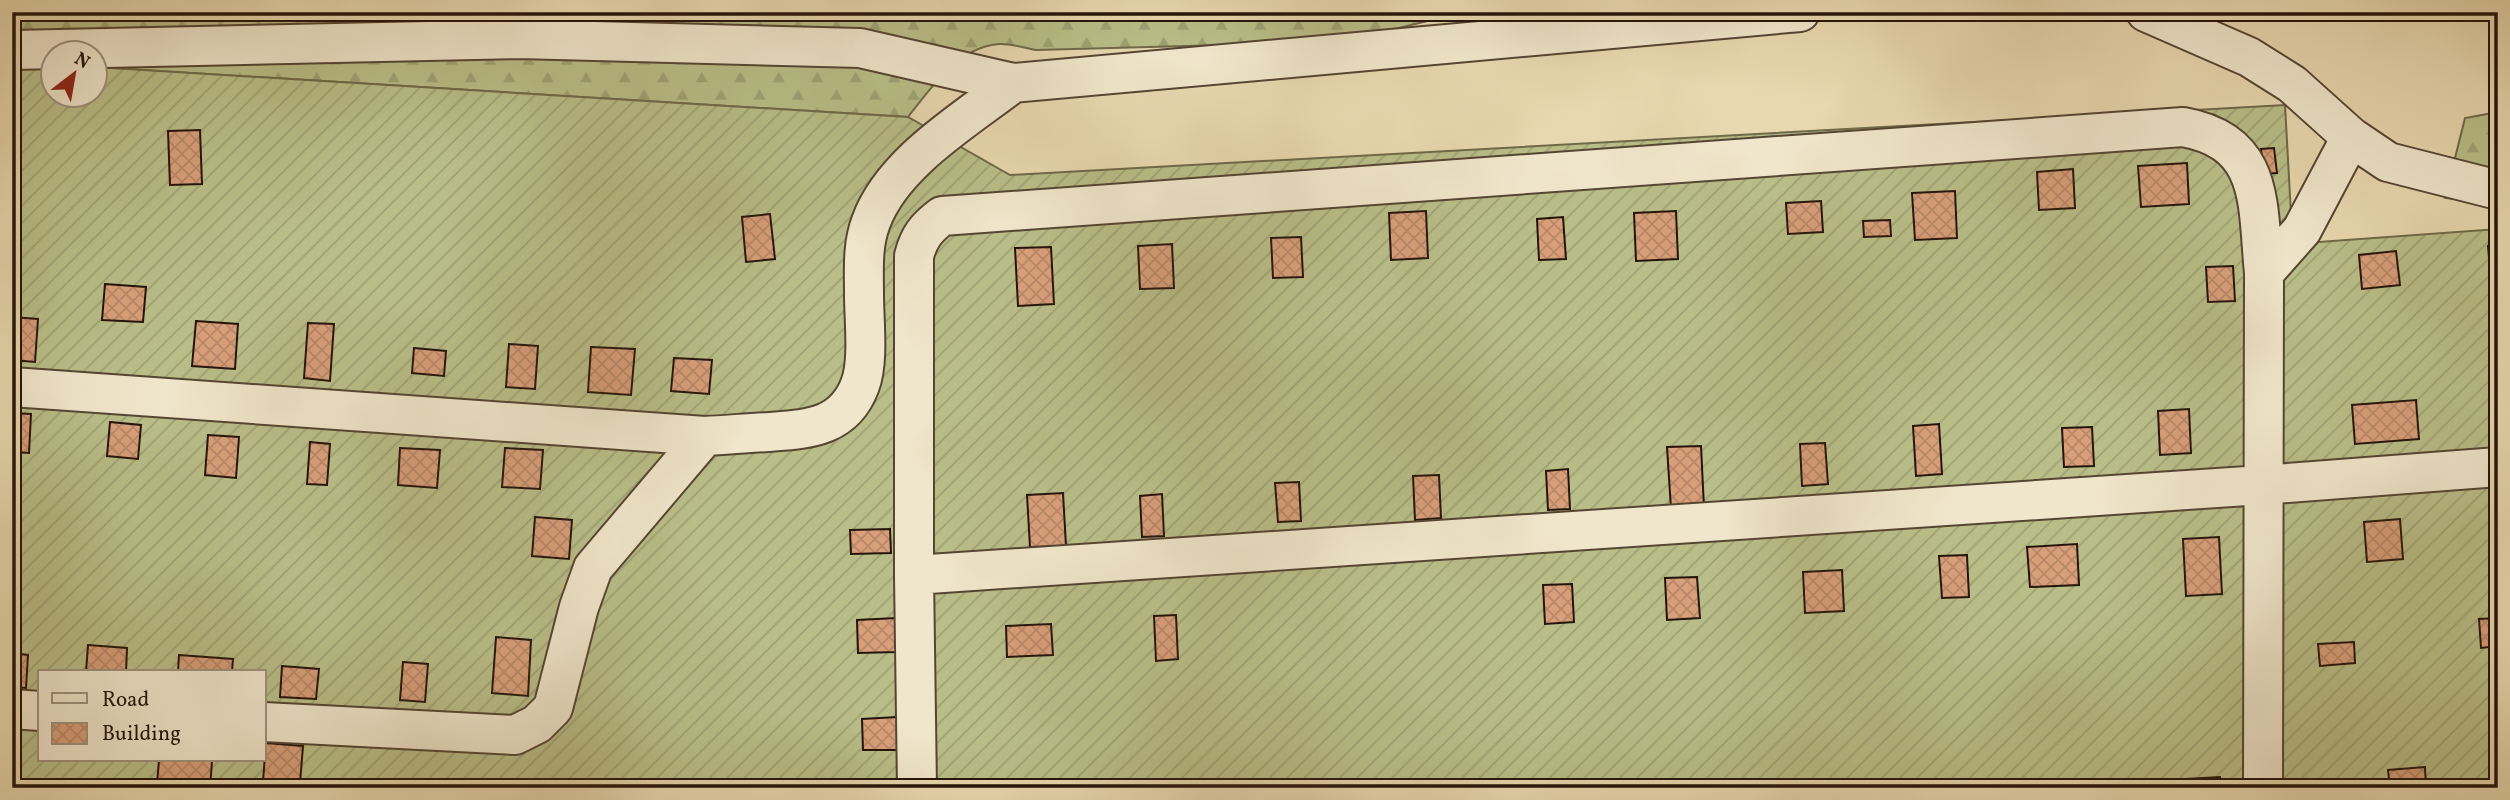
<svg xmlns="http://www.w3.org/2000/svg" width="2510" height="800" font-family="Vollkorn,serif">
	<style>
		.forest { fill: url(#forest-firs); stroke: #6f6949; stroke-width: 2 }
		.garden { fill: url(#garden-furrows); stroke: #6f6949; stroke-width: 2; fill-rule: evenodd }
		.building { fill: url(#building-cross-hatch); stroke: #25140a; stroke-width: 2 }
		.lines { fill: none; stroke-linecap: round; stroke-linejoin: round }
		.minor-casing { stroke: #564533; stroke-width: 42 }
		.minor { stroke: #f0e6cb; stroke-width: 38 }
	</style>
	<defs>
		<pattern id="forest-firs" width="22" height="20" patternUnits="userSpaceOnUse" patternTransform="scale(1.75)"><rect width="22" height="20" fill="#b9be88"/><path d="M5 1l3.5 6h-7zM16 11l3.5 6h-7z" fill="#9fa274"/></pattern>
		<pattern id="garden-furrows" width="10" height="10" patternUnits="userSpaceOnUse" patternTransform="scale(1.75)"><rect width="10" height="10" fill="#b9be88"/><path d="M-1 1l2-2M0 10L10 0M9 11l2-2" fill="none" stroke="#9fa274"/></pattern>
		<pattern id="building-cross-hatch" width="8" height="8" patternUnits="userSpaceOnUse" patternTransform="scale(1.75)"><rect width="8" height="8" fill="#d89f7a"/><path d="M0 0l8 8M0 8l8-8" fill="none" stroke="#b98868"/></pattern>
	</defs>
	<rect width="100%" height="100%" fill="#e8d8af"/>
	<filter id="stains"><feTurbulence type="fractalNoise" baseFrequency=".00286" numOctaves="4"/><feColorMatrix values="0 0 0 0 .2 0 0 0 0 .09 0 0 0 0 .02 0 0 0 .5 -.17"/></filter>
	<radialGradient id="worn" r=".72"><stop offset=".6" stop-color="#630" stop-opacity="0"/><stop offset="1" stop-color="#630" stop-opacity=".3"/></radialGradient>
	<path class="forest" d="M12 12H1464L1342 42 1036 50C1025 48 1010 43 999 44 958 47 931 88 908 117L12 62Z
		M2498 112V204L2445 198 2465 118Z"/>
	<path class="garden" d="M12 62 52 65V94H94L95 67 908 117 1010 175 2285 105 2291 214 2319 242 2498 229V788H12ZM40 672H264V760H40Z"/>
	<path class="building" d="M200 130 202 184 170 185 168 131Z
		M2274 148 2277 173 2264 174 2261 149Z
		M2187 163 2189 204 2141 207 2138 166Z
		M2073 169 2075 208 2039 210 2037 172Z
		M1955 191 1957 238 1915 240 1912 193Z
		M1821 201 1823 232 1788 234 1786 203Z
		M1426 211 1428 258 1391 260 1389 213Z
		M1676 211 1678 259 1636 261 1634 213Z
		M770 214 775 259 746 262 742 217Z
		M1563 217 1566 259 1539 260 1537 219Z
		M1890 220 1891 236 1864 237 1863 221Z
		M1301 237 1303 277 1273 278 1271 238Z
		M1172 244 1174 288 1140 289 1138 246Z
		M2498 245V281H2491L2488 246Z
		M1051 247 1054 304 1018 306 1015 248Z
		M2396 251 2400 285 2362 289 2359 255Z
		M2233 266 2235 301 2208 302 2206 267Z
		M105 284 146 287 143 322 102 320Z
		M12 317 38 319 35 362 12 360Z
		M196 321 238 324 235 369 192 366Z
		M308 323 334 324 330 381 304 378Z
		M509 344 538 346 535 389 506 387Z
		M591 347 635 349 631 395 588 392Z
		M414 348 446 351 444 376 412 373Z
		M674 358 712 360 709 394 671 391Z
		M2491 398H2498V433H2494Z
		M2416 400 2419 439 2355 444 2352 405Z
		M2189 409 2191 453 2160 455 2158 411Z
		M12 413 31 414 29 453 12 452Z
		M110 422 141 425 138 459 107 456Z
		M1939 424 1942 474 1916 476 1913 426Z
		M2092 427 2094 466 2064 467 2062 428Z
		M208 435 239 437 236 478 205 475Z
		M310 442 330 444 327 485 307 484Z
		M1825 443 1828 484 1802 486 1800 444Z
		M1701 446 1704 508 1671 509 1667 447Z
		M400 448 440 450 437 488 398 485Z
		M505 448 543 450 540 489 502 487Z
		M1568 469 1570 509 1548 510 1546 471Z
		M1439 475 1441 518 1415 520 1413 476Z
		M1299 482 1301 521 1278 522 1275 483Z
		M1063 493 1066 546 1030 547 1027 495Z
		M1162 494 1164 536 1142 537 1140 496Z
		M2498 496V544H2496L2493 497Z
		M535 517 572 520 569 559 532 556Z
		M2400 519 2403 559 2367 562 2364 522Z
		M890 529 891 553 851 554 850 530Z
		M2219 537 2222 594 2186 596 2183 539Z
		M2077 544 2079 585 2030 587 2027 547Z
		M1967 555 1969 597 1942 598 1939 556Z
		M1842 570 1844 611 1805 613 1803 572Z
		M1697 577 1700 618 1667 620 1665 578Z
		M1572 584 1574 622 1545 624 1543 585Z
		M1176 615 1178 659 1156 661 1154 616Z
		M896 618 897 652 858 653 857 620Z
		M2498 618V646L2481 648 2479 619Z
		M1051 624 1053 655 1007 657 1006 626Z
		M496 637 531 640 528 696 492 693Z
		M2354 642 2355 663 2320 666 2318 644Z
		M88 645 127 648 126 672H86Z
		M12 653 28 655 26 688 12 687Z
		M179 655 233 659 232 672H178Z
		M403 662 428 664 425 702 400 700Z
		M282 666 319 669 316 699 280 697Z
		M897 717 898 750H863L862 719Z
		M266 743 303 746 300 783 263 781Z
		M159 760 212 761 210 788 157 784Z
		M2425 767 2426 788H2390L2388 770Z
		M2220 777 2221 788H2186V779Z"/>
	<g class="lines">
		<g class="minor-casing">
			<path id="minor" d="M2146 12 2249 57 2292 84 2351 137 2388 162 2498 190
				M12 50 519 39 860 48 1013 83 1800 12
				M12 387 705 436C726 435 747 433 769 432 808 429 844 428 860 385 869 362 864 320 864 295 864 270 862 245 871 222 892 163 965 120 1013 83
				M914 575V256C919 237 926 228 942 216L2183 127C2266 142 2257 205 2264 273
				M12 709 40 711
				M264 722 515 735 537 724 553 708 579 607 593 568 705 436
				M917 788 914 575 2262 485 2498 467
				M2263 788 2264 273 2302 230 2351 137"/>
		</g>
		<use href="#minor" class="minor"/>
	</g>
	<rect width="2510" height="800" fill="none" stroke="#e8d8af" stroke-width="42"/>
	<rect x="14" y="14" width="2482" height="772" fill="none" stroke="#25140a" stroke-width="3.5"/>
	<rect x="21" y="21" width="2468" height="758" fill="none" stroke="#25140a" stroke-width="2"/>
	<rect x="38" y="670" width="228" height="91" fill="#f0e6cb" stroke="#9f927e" stroke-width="2"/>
	<rect x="52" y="693" width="35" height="10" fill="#f0e6cb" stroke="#9f927e" stroke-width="2"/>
	<text x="102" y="706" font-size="21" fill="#25140a">Road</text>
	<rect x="52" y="723" width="35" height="21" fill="url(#building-cross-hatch)" stroke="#9f927e" stroke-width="2"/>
	<text x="102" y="740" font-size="21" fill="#25140a">Building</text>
	<g transform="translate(74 74) rotate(31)"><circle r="33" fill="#f0e6cb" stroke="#9f927e" stroke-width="2"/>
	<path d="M0-5L12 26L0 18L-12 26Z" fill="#8f2418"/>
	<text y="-10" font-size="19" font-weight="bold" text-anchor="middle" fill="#25140a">N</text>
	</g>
	<rect width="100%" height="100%" filter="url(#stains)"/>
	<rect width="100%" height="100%" fill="url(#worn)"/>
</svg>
